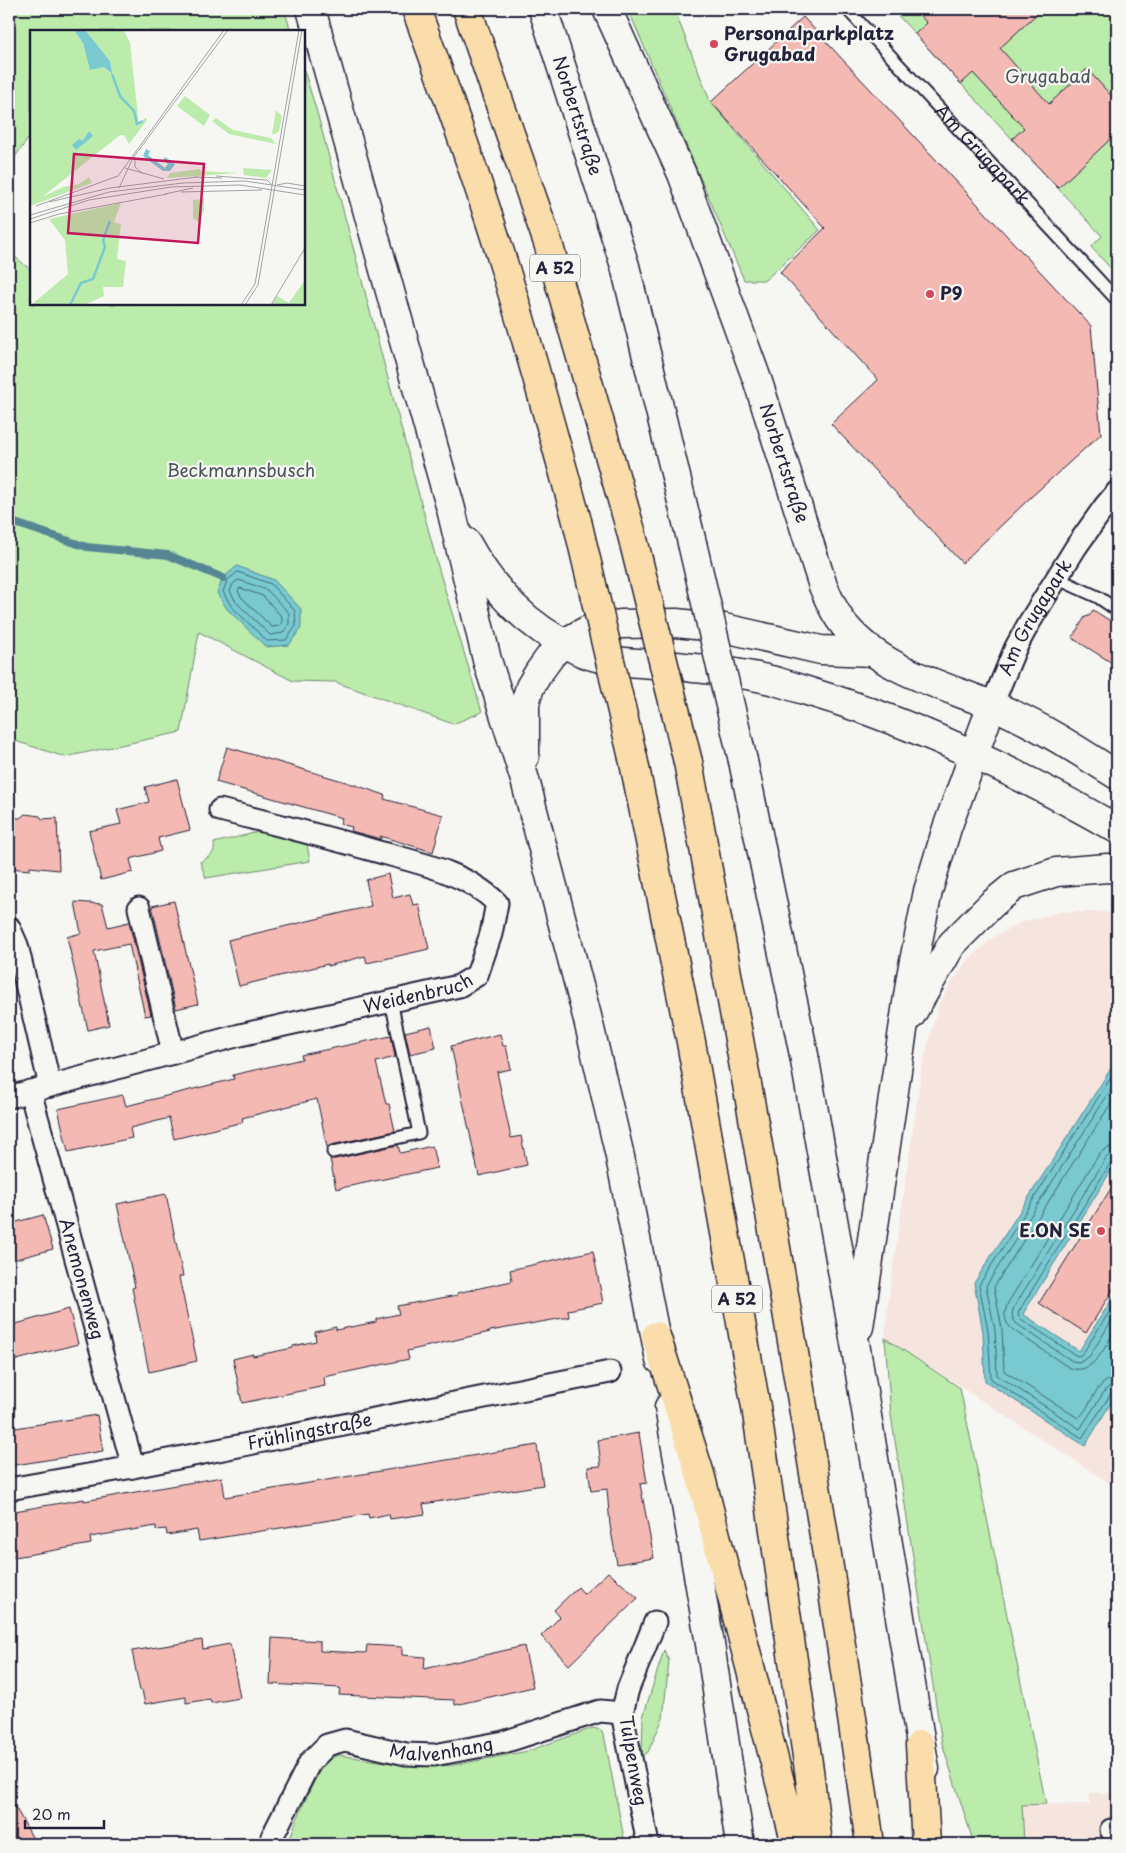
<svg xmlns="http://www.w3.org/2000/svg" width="1126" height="1853" font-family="'Playpen Sans',sans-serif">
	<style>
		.built { fill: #f6e4df }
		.green { fill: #bcecab; stroke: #6f8773 }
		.water { fill: #78c9d0; stroke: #568694 }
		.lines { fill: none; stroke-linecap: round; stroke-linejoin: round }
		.shore { stroke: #446577; stroke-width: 1 }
		.stream { stroke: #568694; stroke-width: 8 }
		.building { fill: #f5b9b4; stroke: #22223b }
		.service-casing { stroke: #22223b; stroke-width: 15 }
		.minor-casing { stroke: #22223b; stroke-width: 25 }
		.secondary-casing { stroke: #22223b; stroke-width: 31 }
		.motorway-casing { stroke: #22223b; stroke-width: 31 }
		.service { stroke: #f6f6f2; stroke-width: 11 }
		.minor { stroke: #f6f6f2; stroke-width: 21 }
		.secondary { stroke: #f6f6f2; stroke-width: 28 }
		.motorway { stroke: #fbddab; stroke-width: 28 }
		.secondary-bridge-casing { stroke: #22223b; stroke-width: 31; stroke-linecap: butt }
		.motorway-bridge-casing { stroke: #22223b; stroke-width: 31; stroke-linecap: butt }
		.secondary-bridge { stroke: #f6f6f2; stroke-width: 28 }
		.motorway-bridge { stroke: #fbddab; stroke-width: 28 }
		.poi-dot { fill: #d1495b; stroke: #f6f6f2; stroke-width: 2 }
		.labels { text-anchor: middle; stroke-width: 4.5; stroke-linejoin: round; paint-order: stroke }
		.shield { fill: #f6f6f2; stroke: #626272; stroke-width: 1 }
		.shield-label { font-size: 16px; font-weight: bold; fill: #22223b }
		.poi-label { font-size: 18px; font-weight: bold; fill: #22223b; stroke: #f6f6f2; text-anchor: start }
		.park-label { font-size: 18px; fill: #485457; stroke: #f6f6f2 }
		.street-label { font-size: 18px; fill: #22223b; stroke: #f6f6f2 }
		.inset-river { fill: none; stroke: #78c9d0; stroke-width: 2.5 }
		.inset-road { fill: none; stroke: #a1a1a9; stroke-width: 1 }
		.view { fill: #c2185b; fill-opacity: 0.15; stroke: #c2185b; stroke-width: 2.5 }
		.inset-edge { fill: none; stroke: #22223b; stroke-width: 2.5 }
	</style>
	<rect width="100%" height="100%" fill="#f6f6f2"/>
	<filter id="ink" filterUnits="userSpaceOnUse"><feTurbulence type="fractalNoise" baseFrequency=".02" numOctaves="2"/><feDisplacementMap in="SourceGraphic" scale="10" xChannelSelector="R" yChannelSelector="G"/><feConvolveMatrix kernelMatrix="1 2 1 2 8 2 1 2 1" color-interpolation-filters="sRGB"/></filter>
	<g filter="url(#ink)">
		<path class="built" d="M1060 912H1104L1117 915V1488L885 1338 888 1304 922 1067 939 1004 952 982 966 963 992 938 1022 922Z
			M1090 1793H1117V1844H1024L1022 1805 1090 1804Z"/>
		<path class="green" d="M9 9H284L291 31H31V135L9 165Z
			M628 9H674L710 101 820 230 765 280H744Z
			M892 9H1117V275L1091 247 1102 236Z
			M304 70 318 116 439 570 482 712 453 724 335 682 293 681 199 632 181 732 65 757 9 739V252L31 270V304H304Z
			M258 832 307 845 310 861 206 878 200 862C209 857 216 854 214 843Z
			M885 1338 960 1388 1046 1804 1022 1805 1024 1844H974L942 1743 891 1415Z
			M664 1650 669 1661 663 1718 648 1752 642 1756 643 1717Z
			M593 1728 601 1730 605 1740 625 1844H289C289 1834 316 1775 323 1766 328 1761 332 1757 338 1755L419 1767 454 1765 528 1751Z"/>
		<path class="water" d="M237 566 274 580 301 609V628L289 645 266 647 227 609 217 593 223 578Z
			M1117 1059V1161L1023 1314 1079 1351 1117 1291V1393L1085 1446 985 1381 983 1332 974 1283Z"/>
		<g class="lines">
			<path class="shore" d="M238 572 271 584 295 611 296 626 286 640 267 641 231 606 223 592 227 581Z
				M239 580 267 590 289 613V624L283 633 270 635 236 602 230 591 233 584Z
				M240 588 263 596 282 617V622L279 626 272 627 242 598 238 591Z
				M1117 1068 979 1285 988 1331 991 1379 1082 1438 1111 1394 1117 1391
				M1117 1080 986 1286 995 1330 997 1375 1080 1429 1106 1389 1111 1386 1117 1385
				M1117 1094 994 1287 1002 1329 1004 1371 1078 1418C1093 1407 1094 1379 1117 1378
				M1117 1146 1107 1148 1099 1154 1008 1303C1003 1314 1004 1322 1013 1330L1068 1367C1093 1379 1107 1343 1117 1326
				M1117 1153 1110 1154 1106 1158 1014 1307C1011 1314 1012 1319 1017 1324L1072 1361 1079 1362 1089 1357 1117 1312
				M1117 1159 1111 1162 1019 1311 1018 1315 1021 1319 1075 1355 1079 1356 1083 1353 1117 1300"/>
			<path class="stream" d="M9 521 87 547 168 555 223 578"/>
		</g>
		<path class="building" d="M914 9H1042L1000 48 1049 104 1087 69 1117 102V133L1058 188 1012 139 1024 128 973 73 961 84 915 34 927 23Z
			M803 17 1091 326 1101 434 1031 497 962 563 831 424 878 380 780 272 825 228 711 102Z
			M1093 610 1117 625V666L1072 638 1085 617 1089 616Z
			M227 747 346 782 385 795 384 799 443 815 433 852 380 836 381 839 351 831 352 827 340 824 342 818 216 782Z
			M177 779 190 830 158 838 161 851 130 859 133 872 101 880 89 831 121 824 117 810 149 802 145 787Z
			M25 814 40 816 42 819 57 818 59 870 30 867V870L9 868V817L20 818Z
			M388 874 393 898 410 894 413 905 419 904 429 949 367 963 365 956 328 966V964L239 986 228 940 371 906 366 880Z
			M174 901 198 1004 176 1009 152 906Z
			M75 902 102 904 108 927 129 922 151 1015 145 1016 129 944 94 951 109 1025 88 1030 67 937 81 933Z
			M431 1026 436 1048 410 1054 405 1032Z
			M500 1034 503 1046H506L511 1069 497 1072 511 1138 521 1136 527 1165 479 1176 451 1046Z
			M391 1036 395 1057 376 1062 386 1104H389L395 1131 331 1145 327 1147 317 1099 242 1118 243 1122 174 1139 169 1118 130 1128 132 1138 68 1152 58 1109 123 1095 126 1106 234 1079 233 1075 302 1059 301 1055Z
			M398 1145 400 1153 432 1146 437 1168 336 1189 330 1159H335Z
			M1117 1179V1283L1086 1333 1039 1303Z
			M166 1194 183 1276 179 1277 197 1361 149 1372 132 1288 135 1287 117 1204Z
			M43 1215 53 1249 9 1261V1224Z
			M593 1251 603 1303 568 1310 569 1317 490 1331V1332L407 1351 409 1359 324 1377 325 1386 242 1403 233 1359 253 1354V1356L293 1348V1346L316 1341 315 1332 336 1327V1330L376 1322V1319L399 1314 397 1306 458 1295 457 1293 512 1281 510 1270Z
			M69 1309 78 1344 9 1362V1326Z
			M97 1415 103 1451 9 1466V1429Z
			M639 1433 647 1483 640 1484 654 1558 617 1564 610 1525 607 1489 591 1491 588 1467 601 1466 598 1440Z
			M537 1445 543 1485 423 1504 425 1514 390 1519 389 1514 369 1518 368 1514 199 1541 197 1530 167 1535 166 1529 156 1530V1526L90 1537 91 1544 9 1558V1512L84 1499V1501L222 1477 225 1497Z
			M608 1572 638 1598 569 1665 541 1636 560 1617 554 1610 578 1587 584 1594Z
			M272 1638 320 1641V1651L366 1653 367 1645 402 1647V1655L425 1657 424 1669 524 1646 533 1687 455 1705 454 1700 339 1695 340 1688 270 1684Z
			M202 1640 203 1649 230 1644 240 1698 211 1703 210 1699 186 1703V1697L145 1704 142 1690 140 1691 132 1651Z
			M9 1796 36 1844H9Z"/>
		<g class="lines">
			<g class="service-casing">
				<g id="service">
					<path id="s1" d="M847 9 1117 300"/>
					<path d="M1056 578 1098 597 1117 610"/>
					<path d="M333 1152 419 1133 391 1001"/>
				</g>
			</g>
			<g class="minor-casing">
				<g id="minor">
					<path id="s2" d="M992 705 1015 649 1029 623 1076 547 1105 506 1117 492"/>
					<path d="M139 908 173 1053"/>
					<path d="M9 927 17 945 50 1086"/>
					<path id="s3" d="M30 1091 133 1467"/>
					<path id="s4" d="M9 1097 240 1035 459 986 477 975 491 934 497 903C465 871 415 862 372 850 322 836 271 823 220 810"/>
					<path id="s5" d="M9 1489 133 1467 610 1372"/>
					<path d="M1111 1830H1117"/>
					<path id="s6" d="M271 1844 272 1837 310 1762 327 1745 345 1740 406 1754 434 1755 504 1742 600 1711 622 1713"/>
					<path d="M648 1844 622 1713 628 1689 655 1622"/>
				</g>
			</g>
			<g class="secondary-casing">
				<g id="secondary">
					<path d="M311 9 451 509 487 660 525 780 587 1016 619 1152 660 1360"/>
					<path id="s7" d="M543 9 625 266 692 543"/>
					<path id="s8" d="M607 9 682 174 758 382 823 586C829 600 835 614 845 626 885 675 957 688 1012 714 1049 731 1083 754 1117 775"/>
					<path d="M466 542C493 591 526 626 577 650 602 662 628 662 655 664 695 668 735 671 775 681 795 687 816 694 836 700 934 732 1028 778 1117 829"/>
					<path d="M525 756V703L530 687 539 672 552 654 564 643 588 630 621 624 676 623 724 628 821 650 873 652"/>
					<path d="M743 761 804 1055 856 1349 925 1769"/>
					<path d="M911 1015 952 944 992 904 1014 886 1056 872 1108 868 1117 869"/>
					<path d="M859 1327 911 976 928 891 947 828 992 705"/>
					<path d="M669 1407 710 1644 740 1844"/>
				</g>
			</g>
			<g class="motorway-casing">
				<path id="motorway" d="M416 9C446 91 476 175 502 259 529 346 553 433 577 521
					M467 9 548 243 631 531
					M633 758 691 1042 756 1407 809 1770 818 1844
					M688 762C755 1122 820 1482 870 1844
					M656 1336 700 1474 796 1844
					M920 1745 926 1844"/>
			</g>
			<use href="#service" class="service"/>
			<use href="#minor" class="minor"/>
			<use href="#secondary" class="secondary"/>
			<use href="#motorway" class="motorway"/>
			<g class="secondary-bridge-casing">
				<path id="secondary-bridge" d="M692 543 743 761"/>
			</g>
			<g class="motorway-bridge-casing">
				<path id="motorway-bridge" d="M577 521 633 758
					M631 531 688 762"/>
			</g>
			<use href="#secondary-bridge" class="secondary-bridge"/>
			<use href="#motorway-bridge" class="motorway-bridge"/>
		</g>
	</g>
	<g class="poi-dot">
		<circle cx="714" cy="44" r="5"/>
		<circle cx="930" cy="294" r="5"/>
		<circle cx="1101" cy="1231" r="5"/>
	</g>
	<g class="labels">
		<g class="shield">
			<rect x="530" y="254.5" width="50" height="27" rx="4"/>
			<rect x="712" y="1285.5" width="50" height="27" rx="4"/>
		</g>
		<g class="shield-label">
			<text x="555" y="274">A 52</text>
			<text x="737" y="1305">A 52</text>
		</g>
		<g class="poi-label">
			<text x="724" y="40">Personalparkplatz<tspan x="724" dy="21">Grugabad</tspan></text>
			<text x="940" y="300">P9</text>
			<text x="1091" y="1237" text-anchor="end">E.ON SE</text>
		</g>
		<g class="park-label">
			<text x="1048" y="83">Grugabad</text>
			<text x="241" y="477">Beckmannsbusch</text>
		</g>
		<g class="street-label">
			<text dy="6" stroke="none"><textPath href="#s7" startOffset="112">Norbertstraße</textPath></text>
			<text dy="6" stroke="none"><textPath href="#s1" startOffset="199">Am Grugapark</textPath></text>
			<text dy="6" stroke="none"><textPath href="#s8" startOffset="488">Norbertstraße</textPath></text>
			<text dy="6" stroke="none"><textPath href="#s2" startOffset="98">Am Grugapark</textPath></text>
			<text dy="6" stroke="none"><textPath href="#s4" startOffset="422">Weidenbruch</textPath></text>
			<text dy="6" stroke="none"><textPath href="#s3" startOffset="195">Anemonenweg</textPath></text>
			<text dy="6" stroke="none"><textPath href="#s5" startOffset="306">Frühlingstraße</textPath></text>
			<text dy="6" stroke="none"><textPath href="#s6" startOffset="232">Malvenhang</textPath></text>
			<text transform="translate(633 1761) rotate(80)" y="6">Tulpenweg</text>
		</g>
	</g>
	<g transform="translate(30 30)">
		<rect width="275" height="275" fill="#f6f6f2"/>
		<path d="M0 0H44L53 13 60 39 74 37 81 44 80 31 55 0H94L100 13 109 95 116 87 117 90 99 114 94 105H90L12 167 33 157 49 154 59 147 62 153 0 176ZM155 66 180 85 174 96 147 76ZM246 80 252 86 249 101 245 104H242ZM186 88 203 100 241 108 246 114 199 104 182 91ZM213 138 242 140 236 148 214 145ZM170 139V141L208 143 137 148 140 143ZM174 169V181L169 192 163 188V170ZM91 173 84 192 91 194 87 229 96 231 93 257H73L74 266 54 275H1L38 244 35 210 19 189ZM275 250V275H242L247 266 259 273Z" fill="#bcecab"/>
		<path d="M44 0H55L80 31 82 44 74 37 60 40 53 13ZM59 101 63 106 46 120 42 115 49 109 53 111ZM116 119 120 121 118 125 135 138 138 134 133 130 135 127 145 134 140 141H133L113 126Z" fill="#78c9d0"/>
		<path class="inset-river" d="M82 44 90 66 104 81 107 94 113 91M40 275 51 253 63 249 75 217 73 210 80 191"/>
		<path class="inset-road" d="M105 127V137L113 144M95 138 134 149M186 146 237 150 242 155M165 147 192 148M247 155 257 153 275 156M89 158 103 128 198 0M151 162 232 160M135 164 163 158M19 172 80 158 167 147M6 176 88 146 194 0M0 185 79 162 153 153 215 151 275 160M0 189 59 170 141 157 210 155 275 165M0 193 29 184 137 164M211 275 225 254 269 0M215 275 228 255 272 0M241 275 275 218"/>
		<path class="view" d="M44 124 174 134 168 213 38 203Z"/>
		<rect width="275" height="275" class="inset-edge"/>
	</g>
	<rect width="1126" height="1853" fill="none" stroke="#f6f6f2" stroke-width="30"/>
	<rect x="15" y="15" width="1096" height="1823" fill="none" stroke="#22223b" stroke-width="2" filter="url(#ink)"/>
	<path d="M25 1820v8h79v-8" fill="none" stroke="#22223b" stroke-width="2.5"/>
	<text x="32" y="1820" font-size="15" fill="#22223b" stroke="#f6f6f2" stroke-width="4" paint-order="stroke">20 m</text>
</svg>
